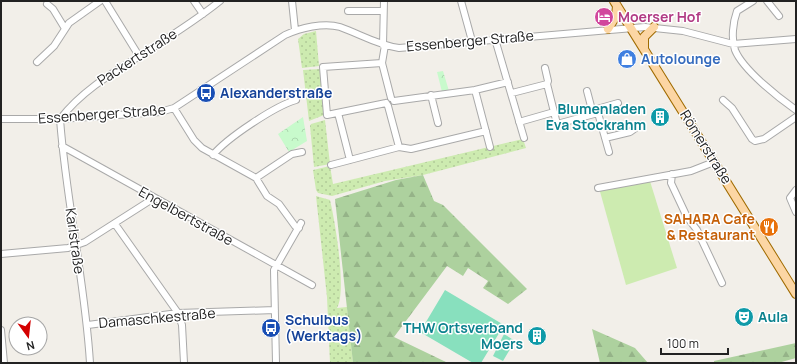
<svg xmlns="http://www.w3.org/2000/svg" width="797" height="364" font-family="Manrope,sans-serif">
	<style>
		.grass { fill: url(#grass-dots) }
		.forest { fill: url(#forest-firs) }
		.park { fill: url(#park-crowns) }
		.garden { fill: #cdebb0 }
		.pitch { fill: #88e0be }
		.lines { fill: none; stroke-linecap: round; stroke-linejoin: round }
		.minor-casing { stroke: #a9a9a9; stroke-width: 8 }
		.major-casing { stroke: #a06b00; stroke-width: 10 }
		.minor { stroke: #fff; stroke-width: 6 }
		.major { stroke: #fcd6a4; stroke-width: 8 }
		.labels { text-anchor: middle; stroke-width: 3; stroke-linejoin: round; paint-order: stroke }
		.hotel-label { font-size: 14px; font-weight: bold; fill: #b23c85; stroke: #fff; text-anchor: start }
		.street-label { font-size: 14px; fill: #222; stroke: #fff }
		.shop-label { font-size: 14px; font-weight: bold; fill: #366cbe; stroke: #fff; text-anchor: start }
		.transit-label { font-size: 14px; font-weight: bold; fill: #164399; stroke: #fff; text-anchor: start }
		.culture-label { font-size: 14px; font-weight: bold; fill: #0d838f; stroke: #fff; text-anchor: end }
		.food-label { font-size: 14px; font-weight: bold; fill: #c56008; stroke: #fff; text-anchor: end }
	</style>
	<defs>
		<pattern id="grass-dots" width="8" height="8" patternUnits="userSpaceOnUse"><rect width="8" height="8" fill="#cdebb0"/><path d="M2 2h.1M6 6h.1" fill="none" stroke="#b0c997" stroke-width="1.8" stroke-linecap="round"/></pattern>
		<pattern id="forest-firs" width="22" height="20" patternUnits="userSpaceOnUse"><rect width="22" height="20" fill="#add19e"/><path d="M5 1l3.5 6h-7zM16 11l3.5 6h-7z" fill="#95b388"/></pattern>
		<pattern id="park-crowns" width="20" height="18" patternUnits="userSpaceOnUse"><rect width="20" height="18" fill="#c8facc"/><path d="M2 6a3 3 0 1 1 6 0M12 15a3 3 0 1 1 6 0" fill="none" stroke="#acd6af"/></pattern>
	</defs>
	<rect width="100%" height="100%" fill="#f2efe9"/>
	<path class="grass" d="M316 31 319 66 302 68 298 39 304 34Z
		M320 69 324 115 309 121 303 70Z
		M325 120 330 164 314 167 310 126 311 124Z
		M523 139 526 148 423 175 385 181 332 196 318 193 316 190 313 170 330 166 333 184Z
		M316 196 330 200C335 221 347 291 337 308L347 307 353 363H330L327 297Z"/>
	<path class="forest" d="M423 175 434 201 443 205 527 289 508 304 483 288 488 281 468 268 463 276 447 266 394 337 448 363H353L335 199 396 180Z
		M592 329 635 348 648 363H600Z
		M796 343V358L778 363H714V361Z"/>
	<path class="park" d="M443 71 449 91 442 92 437 72Z
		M303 117 307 141 289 152 278 134Z"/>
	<path class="garden" d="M649 178 677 268 626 285 599 188Z"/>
	<path class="pitch" d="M445 290 504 325 481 363H473L420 332Z
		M504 334 515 341 503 361 493 356Z"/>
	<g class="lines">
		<g class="minor-casing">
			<path id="minor" d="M105 1 139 56
				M194 1 203 14
				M292 1 295 30
				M461 1 472 41
				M753 1 737 11C733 22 731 39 735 50 743 70 779 98 796 110
				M767 1 779 16
				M47 4 53 9 64 27
				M348 11H383
				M495 39 524 138
				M383 45 384 1
				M385 45 382 63 391 98
				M37 62 54 46 69 23 100 1
				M382 63 323 67 327 115 386 103
				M545 68 548 81 547 84
				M475 90 490 147
				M587 91 592 110 597 109
				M512 93 547 84 557 124 598 113 609 152
				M431 95 438 123
				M723 100 732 108 752 139 755 141 764 139 796 117
				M394 101 475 90 508 82
				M174 108 194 140 202 148 256 178 292 154 302 152
				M338 113 350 160 399 147 388 106 386 103
				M598 113 597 109 618 103
				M1 119H60L160 112 174 108 285 35C300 28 324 22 340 27 360 34 377 45 399 48L645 27 683 31 733 44 796 39
				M519 122 554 112
				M605 138 630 132 640 125
				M62 146 312 285
				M399 147 411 149 486 131
				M213 155C227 138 275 106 296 100
				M331 165 350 160
				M672 174 671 183 687 217 697 230 722 283
				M256 178 267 196 279 204 295 226 299 228
				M598 188 691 171 714 162
				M796 190 790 198 796 212
				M115 224 178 313 182 325 184 363
				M1 254 68 248 85 242 154 198
				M88 325 178 313 275 310
				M1 330 4 363
				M90 363C85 281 66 201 60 119 81 92 109 75 138 57 166 39 194 22 220 1
				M276 363 274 270 301 223"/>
		</g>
		<g class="major-casing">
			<path id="major" d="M614 1 796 294
				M608 29 616 16 617 6
				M644 49V37L654 27"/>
		</g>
		<use href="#minor" class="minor"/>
		<use href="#major" class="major"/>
	</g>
	<defs>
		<g id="hotel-disc" transform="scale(1)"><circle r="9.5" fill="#d1479c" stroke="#fff"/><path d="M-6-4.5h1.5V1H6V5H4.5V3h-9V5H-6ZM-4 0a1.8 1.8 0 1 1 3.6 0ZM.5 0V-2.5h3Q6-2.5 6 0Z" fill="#fff"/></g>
		<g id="shop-disc" transform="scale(1)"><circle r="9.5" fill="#3f7fe0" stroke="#fff"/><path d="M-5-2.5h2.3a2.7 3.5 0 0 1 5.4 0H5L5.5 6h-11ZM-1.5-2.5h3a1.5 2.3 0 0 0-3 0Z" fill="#fff"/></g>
		<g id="bus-disc" transform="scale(1)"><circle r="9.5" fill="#1a4fb4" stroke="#fff"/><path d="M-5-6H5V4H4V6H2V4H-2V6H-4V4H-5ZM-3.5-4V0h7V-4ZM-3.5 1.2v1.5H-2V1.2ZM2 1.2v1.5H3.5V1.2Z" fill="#fff"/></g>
		<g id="building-disc" transform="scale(1)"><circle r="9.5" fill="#0f9aa8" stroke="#fff"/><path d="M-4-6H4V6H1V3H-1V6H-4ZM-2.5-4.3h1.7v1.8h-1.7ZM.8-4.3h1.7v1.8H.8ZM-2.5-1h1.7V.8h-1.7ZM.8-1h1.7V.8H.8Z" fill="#fff"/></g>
		<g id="restaurant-disc" transform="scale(1)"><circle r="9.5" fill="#e8710a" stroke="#fff"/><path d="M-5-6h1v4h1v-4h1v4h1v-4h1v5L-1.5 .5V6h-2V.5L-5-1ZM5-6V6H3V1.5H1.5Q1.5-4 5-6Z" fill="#fff"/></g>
		<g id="theatre-disc" transform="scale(1)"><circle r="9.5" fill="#0f9aa8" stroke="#fff"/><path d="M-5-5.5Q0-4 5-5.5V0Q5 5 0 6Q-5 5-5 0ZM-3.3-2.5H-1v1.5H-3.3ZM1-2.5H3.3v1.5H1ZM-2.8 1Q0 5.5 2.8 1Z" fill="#fff"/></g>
	</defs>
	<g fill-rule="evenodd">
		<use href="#hotel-disc" x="604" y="17"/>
		<use href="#shop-disc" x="627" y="59"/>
		<use href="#bus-disc" x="206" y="93"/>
		<use href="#building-disc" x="660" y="117"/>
		<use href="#restaurant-disc" x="769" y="227"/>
		<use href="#theatre-disc" x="744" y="317"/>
		<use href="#bus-disc" x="271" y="328"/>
		<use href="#building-disc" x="537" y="336"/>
	</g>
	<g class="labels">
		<g class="hotel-label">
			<text x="618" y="22">Moerser Hof</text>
		</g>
		<g class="street-label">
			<text transform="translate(470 41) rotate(-5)" y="5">Essenberger Straße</text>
			<text transform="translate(137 57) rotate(-33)" y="5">Packertstraße</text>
			<text transform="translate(102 114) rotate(-4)" y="5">Essenberger Straße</text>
			<text transform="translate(706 147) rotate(58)" y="5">Römerstraße</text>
			<text transform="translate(186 216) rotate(29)" y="5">Engelbertstraße</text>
			<text transform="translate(75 241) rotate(82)" y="5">Karlstraße</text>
			<text transform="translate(157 318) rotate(-5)" y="5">Damaschkestraße</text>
		</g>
		<g class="shop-label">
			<text x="641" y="64">Autolounge</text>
		</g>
		<g class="transit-label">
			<text x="220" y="98">Alexanderstraße</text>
			<text x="285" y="325">Schulbus<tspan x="285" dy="16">(Werktags)</tspan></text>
		</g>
		<g class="culture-label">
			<text x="646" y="114">Blumenladen<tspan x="646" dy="16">Eva Stockrahm</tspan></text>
			<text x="758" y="322" text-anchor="start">Aula</text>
			<text x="523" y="333">THW Ortsverband<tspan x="523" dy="16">Moers</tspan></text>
		</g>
		<g class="food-label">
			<text x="755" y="224">SAHARA Cafe<tspan x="755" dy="16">&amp; Restaurant</tspan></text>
		</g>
	</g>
	<rect width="797" height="364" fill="none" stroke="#222222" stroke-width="4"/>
	<g transform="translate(28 336) rotate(165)"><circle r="19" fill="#ffffff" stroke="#a7a7a7"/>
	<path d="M0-3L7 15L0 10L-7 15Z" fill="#d40000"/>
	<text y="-6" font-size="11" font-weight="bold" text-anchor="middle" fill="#222222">N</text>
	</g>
	<path d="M661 348v6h67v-6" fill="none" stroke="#222222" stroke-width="2"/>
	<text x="667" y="348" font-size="12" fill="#222222" stroke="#ffffff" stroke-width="3" paint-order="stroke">100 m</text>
</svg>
